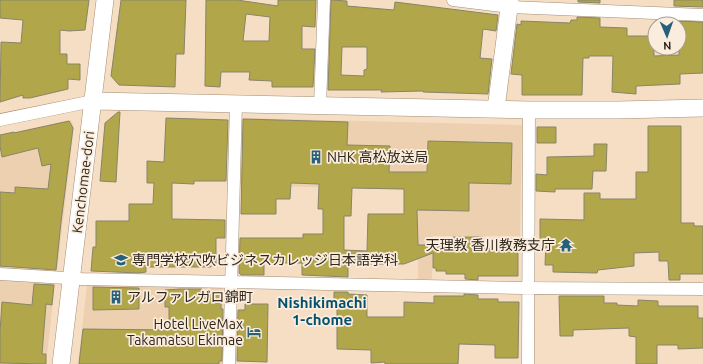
<svg xmlns="http://www.w3.org/2000/svg" width="703" height="364" font-family="Ubuntu,'Noto Sans JP',sans-serif">
	<style>
		.built { fill: #edd0b0 }
		.building { fill: #b1a649; stroke: #888567; fill-rule: evenodd }
		.lines { fill: none; stroke-linecap: round; stroke-linejoin: round }
		.street-casing { stroke: #a48e76; stroke-width: 13 }
		.secondary-casing { stroke: #a48e76; stroke-width: 18 }
		.street { stroke: #fff; stroke-width: 12 }
		.secondary { stroke: #fff; stroke-width: 17 }
		.labels { text-anchor: middle; stroke-width: 3.5; stroke-linejoin: round; paint-order: stroke }
		.poi-label { font-size: 14px; fill: #2f261c; stroke: #fbedde; text-anchor: start }
		.street-label { font-size: 14px; fill: #2f261c; stroke: #fbedde }
		.neighbourhood-label { font-size: 15px; font-weight: bold; fill: #03506c; stroke: #fbedde }
	</style>
	<rect width="100%" height="100%" fill="#f6dec4"/>
	<path class="built" d="M242 118 522 125 520 236H433L432 279H418V190L239 185Z
		M71 120 74 127 57 272 0 268V135Z
		M0 280 55 284 46 364H0Z
		M87 285 220 286 224 292 222 364H78Z"/>
	<path class="building" d="M0 0H89L85 30 69 31 60 30V54H67V64H80V80L68 79V89L30 98H23V95L0 102 1 42 21 43 23 20 0 18Z
		M121 0H186L184 54H176L175 87 119 85 111 76Z
		M206 0H237L278 6V0H316L315 27 302 26V49H315L313 87H272V81L249 80 250 72H221L220 87 205 86ZM246 14 270 17 269 41H243Z
		M331 0 347 1V6L394 10 395 2 498 15 496 31 483 29 480 58 492 59 488 94 423 92V91L381 92 382 90H328ZM342 47H367V69L364 70V76L341 75Z
		M578 0H600V3L578 2Z
		M674 0H703V7L674 6Z
		M577 17 600 18V27L627 28V36H654V56L679 55V24H674V21L703 22V73L680 74V84L636 86V94L612 92 613 56H589V58H583L582 95H522V75L511 74 517 24 521 25V21L570 23 571 20H577Z
		M118 112H120L116 182 100 181 105 123Z
		M166 118 228 120 226 181H194V184L172 183V219L225 220V238H216V264H211V267H146V272L139 273 91 271 93 247H96V221H129V204H153L154 183H147V161L164 162Z
		M243 119 348 122 347 145 390 146 389 172H427L428 141 512 143 511 184 469 183V211L417 210 418 245H453V237H483V248H518V276H478V280L465 279V274H446V271H436V268H433V253L404 264H348V277L302 275V263H264V275H241L239 273 240 238H303V234H323V209H318L319 184 291 183 290 199H276V214H241ZM352 188 404 189V214H368L367 251 344 250V216H351Z
		M69 121 73 128 61 222 56 270 0 266V192L15 193V187L48 189 51 164 42 166 38 148 2 157 0 146V135L14 132V133Z
		M648 126H681V223H694V226H703V274H680V280H669L668 261H659V252L634 253V266L598 270 597 273 553 272V265H545L546 242H540V219L584 220V193H600V199H636V172H648Z
		M537 127H556V143H537Z
		M594 144H607L606 171H593L592 189H555V192L536 191V174L547 175V157L594 156Z
		M34 284 54 285 52 305 46 304 42 354H46V364L0 363V332L2 302 32 305Z
		M93 287 139 288V309L93 310Z
		M180 289H202V293H221V309H223L222 361H219V364H79L83 329 169 330V307H165V290Z
		M334 292H348V294L367 295V317H404V302L434 303V296H464V294L478 295V299H498V302H519L518 358H495V345L459 344 458 364H385V362L371 363V350L337 349V305H334Z
		M559 296H604V303H617V305L638 306V300L658 301V306H698V318H703V348L678 349V345H657V364H636V337L629 336V328L573 330V336H560Z
		M245 304H268L267 362 237 361 238 310H245Z"/>
	<g class="lines">
		<g class="street-casing">
			<path id="street" d="M453 0 510 7 703 15
				M320 105 324 0
				M0 120 93 101
				M0 274 82 279 522 288 703 289
				M229 364 236 103
				M528 364 529 110"/>
		</g>
		<g class="secondary-casing">
			<path id="secondary" d="M93 101 529 110H618L703 108
				M496 109 510 0
				M61 364 105 0"/>
		</g>
		<use href="#street" class="street"/>
		<use href="#secondary" class="secondary"/>
	</g>
	<defs>
		<g id="building-bare" transform="scale(1.08)"><path d="M-4-6H4V6H1V3H-1V6H-4ZM-2.5-4.3h1.7v1.8h-1.7ZM.8-4.3h1.7v1.8H.8ZM-2.5-1h1.7V.8h-1.7ZM.8-1h1.7V.8H.8Z" fill="#27607a" stroke="#fbedde" stroke-width="2.5" paint-order="stroke"/></g>
		<g id="temple-bare" transform="scale(1.08)"><path d="M0-6L5-2H3V0L6.5 2.5H4V6H1.5V3h-3V6H-4V2.5H-6.5L-3 0V-2H-5Z" fill="#27607a" stroke="#fbedde" stroke-width="2.5" paint-order="stroke"/></g>
		<g id="university-bare" transform="scale(1.08)"><path d="M0-5L7-2L0 1L-7-2ZM-4 1L0 2.5L4 1V4Q0 6-4 4Z" fill="#27607a" stroke="#fbedde" stroke-width="2.5" paint-order="stroke"/></g>
		<g id="hotel-bare" transform="scale(1.08)"><path d="M-6-4.5h1.5V1H6V5H4.5V3h-9V5H-6ZM-4 0a1.8 1.8 0 1 1 3.6 0ZM.5 0V-2.5h3Q6-2.5 6 0Z" fill="#27607a" stroke="#fbedde" stroke-width="2.5" paint-order="stroke"/></g>
	</defs>
	<g fill-rule="evenodd">
		<use href="#building-bare" x="316" y="157"/>
		<use href="#temple-bare" x="566" y="245"/>
		<use href="#university-bare" x="121" y="260"/>
		<use href="#building-bare" x="116" y="297"/>
		<use href="#hotel-bare" x="254" y="332"/>
	</g>
	<g class="labels">
		<g class="poi-label">
			<text x="327" y="162">NHK 高松放送局</text>
			<text x="555" y="250" text-anchor="end">天理教 香川教務支庁</text>
			<text x="132" y="265">専門学校穴吹ビジネスカレッジ日本語学科</text>
			<text x="127" y="302">アルファレガロ錦町</text>
			<text x="243" y="329" text-anchor="end">Hotel LiveMax<tspan x="243" dy="16">Takamatsu Ekimae</tspan></text>
		</g>
		<g class="street-label">
			<text transform="translate(83 182) rotate(-83)" y="5">Kenchomae-dori</text>
		</g>
		<g class="neighbourhood-label">
			<text x="322" y="308">Nishikimachi<tspan x="322" dy="17">1-chome</tspan></text>
		</g>
	</g>
	<g transform="translate(667 36) rotate(178)"><circle r="19" fill="#fbedde" stroke="#a99d90"/>
	<path d="M0-3L7 15L0 10L-7 15Z" fill="#27607a"/>
	<text y="-6" font-size="11" font-weight="bold" text-anchor="middle" fill="#2f261c">N</text>
	</g>
</svg>
